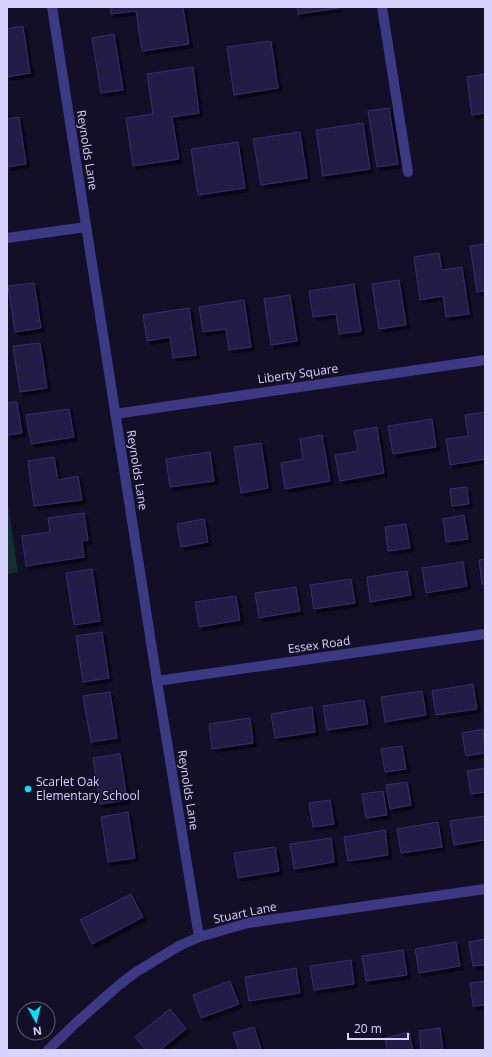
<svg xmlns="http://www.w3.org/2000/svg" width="492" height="1057" font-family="'Open Sans',sans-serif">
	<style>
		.green { fill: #12302f }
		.building { fill: #241b47; stroke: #3b2d73; filter: url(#shadow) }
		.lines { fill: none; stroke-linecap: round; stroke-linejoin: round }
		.street { stroke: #3d3a85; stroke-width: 10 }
		.poi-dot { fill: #00e5ff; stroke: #130f26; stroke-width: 1.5 }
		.labels { text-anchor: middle; stroke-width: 3; stroke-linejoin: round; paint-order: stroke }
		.street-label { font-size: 12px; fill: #d9d4ff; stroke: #130f26 }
		.poi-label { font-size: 12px; fill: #d9d4ff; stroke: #130f26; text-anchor: start }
	</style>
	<defs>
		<filter id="shadow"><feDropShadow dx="3.5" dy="3.5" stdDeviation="0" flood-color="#0009"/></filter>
	</defs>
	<rect width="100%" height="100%" fill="#130f26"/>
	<path class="green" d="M7 497 18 572 7 574Z"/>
	<path class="building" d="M110 7H183L189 44 142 51 136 11 111 14Z
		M297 7H338L339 8 298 14Z
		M23 26 30 73 7 77V29Z
		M114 34 123 90 101 93 92 38Z
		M271 41 278 88 234 95 227 47Z
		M193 67 199 113 172 117 179 159 133 166 126 118 153 114 147 74Z
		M485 74V113L472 115 467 77Z
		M389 108 398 164 377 167 368 111Z
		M19 117 26 164 7 167V119Z
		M363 123 370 169 323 176 316 130Z
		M300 132 307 178 261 185 253 139Z
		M238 142 245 188 198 195 191 149Z
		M485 244V291L477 292 470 246Z
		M439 253 442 270 462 267 469 314 446 317 443 296 420 300 414 257Z
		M399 280 406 325 379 329 372 284Z
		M34 283 41 328 15 332 8 286Z
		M354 284 361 331 339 334 336 314 313 317 309 291Z
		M290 295 297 341 271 345 264 299Z
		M244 300 251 347 229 350 226 329 203 332 199 307Z
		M189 308 196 355 173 358 170 337 147 341 143 315Z
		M40 343 47 388 20 392 13 346Z
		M17 402 22 433 7 435V403Z
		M69 409 74 437 31 444 26 415Z
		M485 412V459L450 465 446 439 468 436 465 415Z
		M432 419 436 447 393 454 388 426Z
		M377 427 384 473 340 481 335 455 358 451 354 431Z
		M322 435 330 481 285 489 281 463 303 459 300 439Z
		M261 443 268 488 241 493 234 447Z
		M210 452 214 481 170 487 166 459Z
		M54 457 58 480 78 476 82 500 34 506 28 461Z
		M467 487 469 504 452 506 450 489Z
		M84 513 88 540 82 541 84 557 26 566 22 536 50 532 48 518Z
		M464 515 468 539 446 542 443 519Z
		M204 519 208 542 181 547 177 524Z
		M406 524 410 548 388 551 385 527Z
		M485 559V584H482L479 560Z
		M463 562 467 586 426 593 422 568Z
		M92 569 100 621 74 625 66 573Z
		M407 571 411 595 370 602 367 577Z
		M351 579 355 603 314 609 310 585Z
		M296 587 300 611 259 618 255 593Z
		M236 596 240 620 199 627 195 602Z
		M102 632 109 678 83 682 76 636Z
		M473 684 477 709 436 715 432 691Z
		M422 691 426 715 385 722 381 697Z
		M110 692 117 738 91 742 83 696Z
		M364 700 368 724 327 730 323 706Z
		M312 707 315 732 275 738 271 714Z
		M250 718 253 743 212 749 209 724Z
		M483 729 485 753 466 756 462 733Z
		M402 746 406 769 385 772 381 749Z
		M120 754 127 800 100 804 93 758Z
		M485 768V792L471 794 467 771Z
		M407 782 411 805 390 809 386 785Z
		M383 791 387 815 366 818 362 794Z
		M330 800 334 824 313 827 309 803Z
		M128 812 135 858 108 862 101 817Z
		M485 816V840L454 845 450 821Z
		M438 822 442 847 401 853 397 829Z
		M385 830 388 855 348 861 344 837Z
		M331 838 334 862 294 869 290 844Z
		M275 847 279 871 238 878 234 853Z
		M131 894 143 917 92 944 80 920Z
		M485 939V965L473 966 469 942Z
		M456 942 460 966 419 973 415 949Z
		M403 950 407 975 366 981 362 956Z
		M351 960 354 984 314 990 310 966Z
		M296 968 300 993 249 1001 245 977Z
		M230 981 239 1004 201 1018 193 995Z
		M485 981V1005L473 1006 470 983Z
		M170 1009 186 1029 160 1050H146L135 1037Z
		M254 1027 261 1049 239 1050 233 1033Z
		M440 1028 443 1050H421L419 1031Z
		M409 1032 413 1050H387L385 1038Z"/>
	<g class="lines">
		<path class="street" d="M52 7 157 681 199 937
			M382 7 408 172
			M7 238 86 227
			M115 414 485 360
			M157 681 485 634
			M48 1050 77 1022 119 985 136 972 179 946 199 937 248 923 485 889"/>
	</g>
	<circle class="poi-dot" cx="28" cy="789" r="4"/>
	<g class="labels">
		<g class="street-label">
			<text transform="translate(87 150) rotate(81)" y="4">Reynolds Lane</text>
			<text transform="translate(298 374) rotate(-8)" y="4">Liberty Square</text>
			<text transform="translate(137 470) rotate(81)" y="4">Reynolds Lane</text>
			<text transform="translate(319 645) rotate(-8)" y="4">Essex Road</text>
			<text transform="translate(188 790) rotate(81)" y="4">Reynolds Lane</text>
			<text transform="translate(245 913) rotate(-12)" y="4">Stuart Lane</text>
		</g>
		<g class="poi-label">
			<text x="36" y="786">Scarlet Oak<tspan x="36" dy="14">Elementary School</tspan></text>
		</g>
	</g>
	<rect width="492" height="1057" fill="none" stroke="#d9d4ff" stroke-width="16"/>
	<g transform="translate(36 1021) rotate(173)"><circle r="19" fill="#130f26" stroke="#625e7d"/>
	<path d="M0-3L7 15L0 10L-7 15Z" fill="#00e5ff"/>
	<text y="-6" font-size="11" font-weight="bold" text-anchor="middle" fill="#d9d4ff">N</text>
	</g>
	<path d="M348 1033v6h60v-6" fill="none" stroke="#d9d4ff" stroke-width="2"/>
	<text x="354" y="1033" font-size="12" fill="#d9d4ff" stroke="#130f26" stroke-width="3" paint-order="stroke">20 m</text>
</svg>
